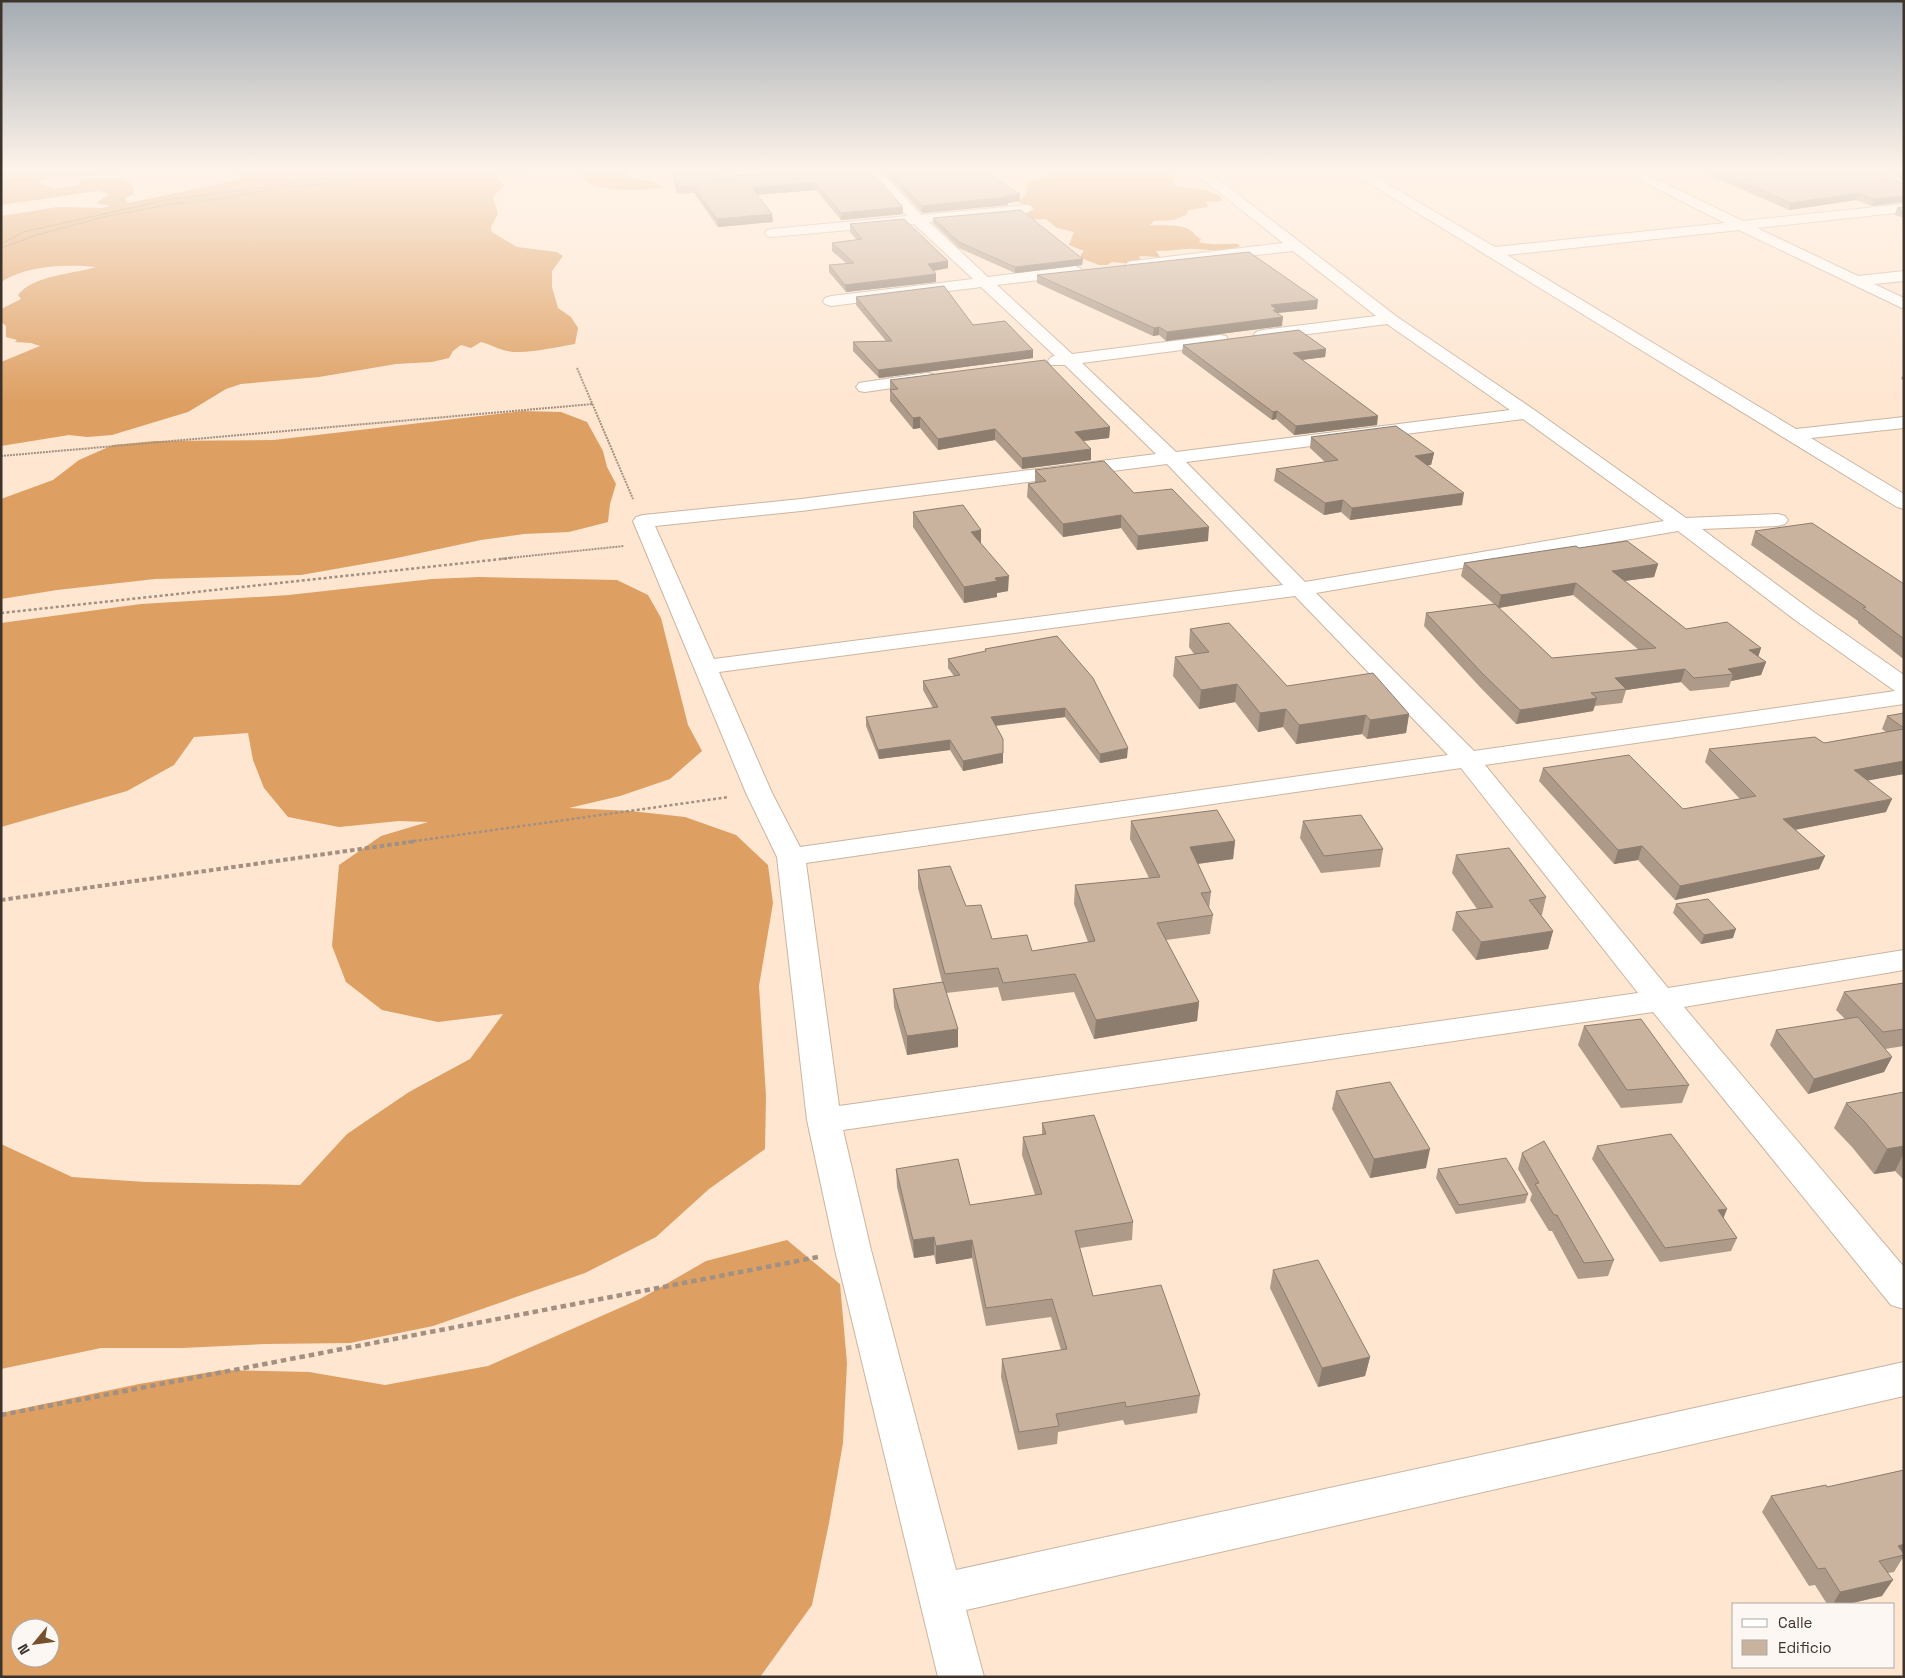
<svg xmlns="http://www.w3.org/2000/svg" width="1905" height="1678" font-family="'Space Grotesk',sans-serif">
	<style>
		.forest { fill: #dd9f62; fill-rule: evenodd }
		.water { fill: #db9d60; stroke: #ab7d50 }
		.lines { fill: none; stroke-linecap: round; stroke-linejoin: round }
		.minor-casing { stroke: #cbb5a0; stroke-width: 2 }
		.path-far3 { stroke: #a29182; stroke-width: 2; stroke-dasharray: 2 1; stroke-linecap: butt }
		.path-far2 { stroke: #a29182; stroke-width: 2.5; stroke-dasharray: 3 2.5; stroke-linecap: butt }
		.path-far1 { stroke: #a29182; stroke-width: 4; stroke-dasharray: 4.5 3; stroke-linecap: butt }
		.path { stroke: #a29182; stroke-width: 4.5; stroke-dasharray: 5.5 4; stroke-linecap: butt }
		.minor { fill: #fff; fill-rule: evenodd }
		.wall { fill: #ad9a89; fill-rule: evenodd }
		.shaded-wall { fill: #8d7d6f }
		.building { fill: #c9b39f; stroke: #8d7d6f }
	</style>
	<rect width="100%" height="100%" fill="#fee6d1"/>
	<path class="forest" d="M1 169H128C100 181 67 170 38 182L55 189 77 185 82 180 95 178 121 179 131 183 134 194 125 198 128 203 219 184 240 177V173L226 169H549L513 174 492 172 505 185 493 197 498 214 491 227 492 232 517 247 557 252 563 256 552 271V287L558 308 571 317 578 328 575 344C555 347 523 356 503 350 496 348 489 344 481 342L471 348 461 345 453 351 449 358 432 362 396 364 319 377 241 384 226 389 188 412 112 435 87 437 69 435 1 446V362L40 346 31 343 15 342 17 340 6 337V326L1 322V309L21 299 18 295C33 275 74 274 96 267 66 264 27 265 1 282V216L58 207 102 208 111 206 96 203 108 195V193L98 191 1 205Z
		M577 169H629L628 177 651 181 664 187C646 191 602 192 587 182 582 179 581 174 577 169Z
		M1052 169H1152L1165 172 1174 177 1175 186 1206 190 1220 196 1222 201 1206 202 1208 207 1189 210 1186 215 1173 220 1154 221 1150 225C1162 226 1175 224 1186 228 1193 230 1194 236 1201 239L1199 242C1212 246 1225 243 1238 244L1240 246C1225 256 1202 247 1185 249 1175 250 1166 251 1156 251L1160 257 1139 256 1141 261 1135 264 1112 262 1107 265H1099L1081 258V254L1084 251 1069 245 1074 232 1057 228 1046 219 1012 220 1027 208 1018 202 1026 194 1028 182 1047 176V171Z
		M522 411 561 412 587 422 603 451 607 467 616 484 610 504 608 522 569 532 524 534 481 540 392 559 301 575 155 579 57 590 1 599V499L53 480 79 460 113 445 155 441 274 440Z
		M479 577 617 580 648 595 661 618 688 725 702 751 670 779 620 796 569 808 631 811 685 817 736 835 768 865 773 903 759 986 766 1096 765 1149 709 1189 656 1237 585 1273 433 1326 350 1343 265 1344 182 1348H101L1 1369V1144L72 1177 145 1182 300 1185 347 1134 409 1092 470 1059 503 1014 438 1022 382 1010 346 982 332 946 339 865 381 836 428 822 399 821 339 827 288 817 264 788 253 760 248 733 194 737 174 765 127 791 1 827V623L141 604 289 595 432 579Z
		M787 1240 840 1284 847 1363 843 1443 829 1523 812 1605 760 1677H1V1413L139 1384 223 1370 309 1372 385 1385 488 1366 640 1299 706 1261ZM20 1628H50V1658H20Z"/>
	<path class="water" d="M349 169H362L353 179 335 183 280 188 219 199 173 204 103 217 37 235 1 248V244L23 232 166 200 320 180 339 176Z"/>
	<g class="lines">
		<g class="minor-casing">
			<path id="minor" d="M865 169H879L921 215 1026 205 1031 206 1033 209 1026 213 929 222 988 277 1075 266 1080 268 1083 271 1080 274 1075 276 997 285 1072 354 1220 335 1226 336 1228 340 1226 344 1220 345 1082 363 1176 452 1510 410 1387 324 1262 340 1256 338 1254 335 1256 332 1262 330 1376 316 1293 251 1133 269 1128 268 1126 265 1128 262 1133 261 1283 243 1190 169H1205L1396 316 1533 409 1686 518 1778 514 1785 516 1788 520 1785 524 1778 526 1702 529 1811 610 1904 675V704L1485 765 1668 988 1904 950V970L1684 1007 1904 1267V1309L1891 1305 1653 1012 843 1130 871 1250 956 1570 1904 1362V1396L966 1610 984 1677H938L835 1250 807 1120 777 857 746 793 633 521 636 517 643 515 801 499 1156 454 1065 365H1051L1048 361 1051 357 1055 356 981 287 831 306 825 304 823 301 825 298 831 296 973 279 914 224 772 237 767 236 765 233 767 230 772 229 907 216ZM1523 419 1664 521 1305 582 1186 462ZM1167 464 1283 585 714 659 655 526 801 511ZM1678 531 1795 620 1895 691 1474 751 1316 593ZM1295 596 1448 755 800 847 772 793 719 672ZM1461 768 1638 993 839 1106 806 863Z
				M1346 169H1362L1495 247 1725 223 1618 169H1635L1743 221 1904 204V212L1757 228 1858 276 1904 271V281L1874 284 1904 298V309L1739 230 1507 255 1796 429 1904 417V428L1811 438 1904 494V509L1897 507Z
				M927 373 933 374 936 378 933 382 865 392 859 391 856 387 859 383 865 382Z"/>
		</g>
		<path class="path-far3" d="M577 368 633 499
			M1 456 593 404
			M499 559 624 546"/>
		<path class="path-far2" d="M1 613 511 558
			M408 842 729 797"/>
		<path class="path-far1" d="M1 900 417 841"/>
		<path class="path" d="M1 1415 818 1257"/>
		<use href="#minor" class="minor"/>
	</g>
	<path class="wall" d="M671 169H763L720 173 716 175 718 177 822 169 903 214 841 220 816 190 757 195 772 214 773 222 718 227 694 193 677 194Z
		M882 169H981L1020 194V201L1008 203V205L922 213Z
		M1695 169H1870L1904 184 1872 206 1856 200 1789 210Z
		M1879 169H1904V180Z
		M1904 207V218L1895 215 1897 208Z
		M933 218 1083 259 1082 265 1015 273 959 248 933 223Z
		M850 224 948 261V268L933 271 936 282 846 292 829 272V265L847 264 832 251V243L857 240 850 232Z
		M1037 275 1317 309 1277 313 1282 326 1166 341 1159 335 1153 336 1037 283Z
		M856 297 973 325 1033 350V358L879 378 853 351V342L886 341 856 305Z
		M1183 345 1326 349 1325 357 1302 360 1377 425 1294 435 1276 419 1272 420 1182 353Z
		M1904 373V380L1901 379Z
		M890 380 1110 427 1109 438 1083 441 1091 460 1022 469 995 440 938 450 920 428 913 429 890 401Z
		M1311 437 1434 453 1431 465H1427L1462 505 1350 520 1341 512 1324 515 1274 481 1276 469 1325 462 1310 448Z
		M1035 470 1134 493 1208 541 1137 550 1121 528 1063 537 1027 497 1028 484 1035 483Z
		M913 512 981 544 1008 591 997 593V597L964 603 913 527Z
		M1755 531 1904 584V658H1902L1858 623V621L1751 545Z
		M1579 548 1658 564 1654 577 1625 581 1686 629 1761 648 1758 656 1766 662 1761 675 1731 681 1729 687 1690 691 1681 682 1626 690 1622 703 1595 706 1593 711 1516 724 1479 686 1424 626 1426 613 1494 604 1461 576 1464 563ZM1573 595 1639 650 1552 658 1499 608Z
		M1190 629 1287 686 1409 714 1406 733 1367 739 1362 734 1296 744 1283 727 1258 732 1235 702 1199 709 1173 676 1175 657 1194 654 1189 647Z
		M1057 636 1127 758 1100 763 1065 717 996 726 1003 763 963 771 950 750 879 759 866 726V717L933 708 923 690V681L954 676 948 668V659L985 652V649Z
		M1904 713V774L1867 780 1886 812 1795 830 1825 856 1819 869 1675 900 1638 860 1614 864 1539 781 1543 768 1683 809 1740 799 1705 762 1709 749 1824 743 1886 732 1882 729 1887 716Z
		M1131 821 1235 841 1233 859 1198 864 1211 892 1209 909 1213 915 1210 934 1166 940 1199 1002 1197 1021 1094 1039 1074 992 1002 1001 998 987 946 993 958 1047 907 1055 894 1007 893 989 942 982 918 888V870L966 906 992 939 1032 951 1088 942 1074 904 1075 885 1149 878 1130 839Z
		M1303 821 1383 849 1380 867 1321 873 1300 838Z
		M1456 855 1546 897 1542 915H1541L1553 931 1548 949 1476 960 1452 930 1456 912 1477 909 1452 873Z
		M1676 904 1733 938 1701 944 1673 913Z
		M1904 983V1046L1885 1049 1892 1057 1884 1072 1808 1094 1770 1045 1776 1030 1845 1019 1836 1010 1844 992Z
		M1584 1026 1689 1085 1682 1103 1621 1108 1578 1045Z
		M1336 1091 1426 1168 1370 1178 1332 1109Z
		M1904 1092V1180L1895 1171 1874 1174 1852 1147 1834 1128 1846 1103Z
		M1042 1123 1133 1222 1132 1240 1080 1248 1093 1296 1200 1395 1197 1413 1125 1425 1123 1420 1058 1432 1057 1444 1018 1450 1001 1377 1002 1359 1061 1350 1051 1317 986 1326 972 1258 936 1264 934 1255 914 1258 897 1187 896 1169 970 1205 1035 1195 1022 1155 1023 1137 1042 1135Z
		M1597 1146 1723 1218 1737 1238 1731 1251 1660 1262 1592 1159Z
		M1522 1153 1614 1260 1608 1276 1578 1279 1552 1231H1549L1530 1200 1532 1194 1518 1169Z
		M1438 1169 1528 1194 1525 1203 1456 1214 1436 1178Z
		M1273 1270 1370 1357 1365 1376 1318 1387 1270 1288Z
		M1904 1470V1559H1902L1894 1572 1888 1573 1882 1596 1848 1604H1827L1815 1585 1809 1586 1762 1512 1771 1496 1827 1487Z"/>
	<path class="shaded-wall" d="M714 169H763L720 173 711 178V171Z
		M815 182 816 190 752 195V188Z
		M1858 193 1856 200 1789 210 1791 203Z
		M1020 194V201L1008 203V205L922 213V206Z
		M1904 196V202L1872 206 1874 199Z
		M903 207V214L841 220V213Z
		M772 214 773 222 718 227 717 219Z
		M1083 259 1082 265 1015 273V267Z
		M948 261V268L928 272V264Z
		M936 274V282L846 292 845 285Z
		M1318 300 1317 309 1277 313 1283 317 1282 326 1166 341 1167 332 1271 305Z
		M1159 327V335L1153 336 1154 328Z
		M1326 349 1325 357 1292 361 1293 353Z
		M1033 350V358L879 378 878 370Z
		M1277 411 1276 419 1272 420 1273 412Z
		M1378 416 1377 425 1294 435 1296 426Z
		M920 417V428L913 429V418Z
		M1110 427 1109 438 1074 442 1075 432Z
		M995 429V440L938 450V439Z
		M1091 449V460L1022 469V458Z
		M1434 453 1431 465 1413 467 1415 456Z
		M1464 493 1462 505 1350 520 1352 508Z
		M1343 500 1341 512 1324 515 1325 503Z
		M1121 515V528L1063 537V524Z
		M1209 527 1208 541 1137 550 1138 536Z
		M981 530V545L971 532Z
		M1658 564 1654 577 1609 583 1612 571Z
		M1009 576 1008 591 997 593V597L964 603V587L995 578Z
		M1576 583 1573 595 1498 608 1501 595Z
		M1761 648 1757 661 1749 650Z
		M1766 662 1761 675 1731 681 1733 674 1728 669Z
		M1685 669 1681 682 1626 690 1615 678Z
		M1237 684 1235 702 1199 709 1201 690Z
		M1597 698 1593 711 1516 724 1520 710Z
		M1065 708V717L991 726V717Z
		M1286 709 1283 727 1258 732 1260 713Z
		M1409 714 1406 733 1367 739 1370 720Z
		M1366 715 1362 734 1296 744 1299 725Z
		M950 740V750L879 759 878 750Z
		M1128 748 1127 758 1100 763V754Z
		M1003 753V763L963 771V761Z
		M1904 755V774L1849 784 1854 770Z
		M1892 799 1886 812 1778 833 1783 819Z
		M1235 841 1233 859 1188 865 1190 847Z
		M1642 846 1638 860 1614 864 1618 850Z
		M1825 856 1819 869 1675 900 1680 886Z
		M1736 929 1733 938 1701 944 1704 935Z
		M1553 931 1548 949 1476 960 1481 942Z
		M1199 1002 1197 1021 1094 1039 1096 1020Z
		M958 1029V1047L907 1055V1036Z
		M1892 1057 1884 1072 1808 1094 1814 1079Z
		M1904 1146V1153L1895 1171 1874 1174 1887 1149Z
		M1430 1149 1426 1168 1370 1178 1374 1159Z
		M1727 1209 1722 1222 1718 1210Z
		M934 1237V1255L914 1258 913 1240Z
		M972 1240V1258L936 1264V1246Z
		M1370 1357 1365 1376 1318 1387 1322 1368Z
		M1904 1544V1555L1898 1546Z
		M1893 1580 1882 1596 1848 1604H1833L1840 1592Z"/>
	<path class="building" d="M672 169H714L711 171 718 177 822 169H869L903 207 841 213 815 182 752 188 772 214 717 219 693 186 677 187Z
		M888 169H981L1020 194 1006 196 1008 197 922 206Z
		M1711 169H1870L1904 184V196L1874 199 1858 193 1791 203Z
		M1896 169H1904V173Z
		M1904 207V211L1897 208Z
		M1021 210 1083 259 1015 267 959 242 933 218Z
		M904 219 948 261 928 264 936 274 845 285 829 265 854 263 832 243 862 239 850 224Z
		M1249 252 1318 300 1271 305 1277 310H1273L1283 317 1167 332 1159 327 1154 328 1037 275Z
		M944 286 973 325 1005 321 1033 350 878 370 853 342 892 341 856 297Z
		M1299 330 1326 349 1293 353 1378 416 1296 426 1277 411 1273 412 1183 345Z
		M1045 360 1110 427 1075 432 1091 449 1022 458 995 429 938 439 920 417 913 418 890 390 898 389 890 380Z
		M1396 426 1434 453 1415 456 1464 493 1352 508 1343 500 1325 503 1276 469 1338 460 1311 437Z
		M1104 461 1134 493 1172 489 1209 527 1138 536 1121 515 1063 524 1028 484 1046 481 1035 470Z
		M963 505 981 530 971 532 1009 576 995 578 997 581 964 587 913 512Z
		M1812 523 1904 584V639L1863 608 1866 607 1755 531Z
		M1627 541 1658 564 1612 571 1686 629 1727 622 1761 648 1749 650 1766 662 1728 669 1733 674 1694 678 1685 669 1615 678 1626 689 1591 693 1597 698 1520 710 1482 673 1426 613 1495 604 1552 658 1656 648 1576 583 1501 595 1464 563 1576 546 1579 548Z
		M1229 623 1287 686 1373 673 1409 714 1370 720 1366 715 1299 725 1286 709 1260 713 1237 684 1201 690 1175 657 1209 652 1190 629Z
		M1057 636 1093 678 1128 748 1100 754 1065 708 991 717 1003 739V753L963 761 950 740 878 750 866 717 938 707 923 681 960 675 948 659 986 651 985 649Z
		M1904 713V728L1887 716Z
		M1904 729V761L1854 770 1892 799 1783 819 1825 856 1680 886 1642 846 1618 850 1543 768 1629 755 1683 809 1756 796 1709 749 1815 737 1824 743Z
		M1217 810 1235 841 1190 847 1211 892 1201 893 1213 915 1157 923 1199 1002 1096 1020 1075 974 1003 983 998 968 945 974 918 870 950 866 966 906 981 905 992 939 1027 935 1032 951 1095 941 1075 885 1160 877 1131 821Z
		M1361 815 1383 849 1324 856 1303 821Z
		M1509 848 1546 897 1529 900 1553 931 1481 942 1456 912 1493 907 1456 855Z
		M1708 899 1736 929 1704 935 1676 904Z
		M943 982 958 1029 907 1036 893 989Z
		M1904 983V1029L1883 1032 1844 992Z
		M1858 1017 1892 1057 1814 1079 1776 1030Z
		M1641 1019 1689 1085 1627 1090 1584 1026Z
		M1390 1082 1430 1149 1374 1159 1336 1091Z
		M1904 1092V1146L1887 1149 1864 1121 1846 1103Z
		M1094 1115 1133 1222 1075 1231 1093 1296 1161 1285 1200 1395 1126 1407 1125 1402 1056 1414 1059 1426 1019 1432 1002 1359 1067 1349 1052 1299 986 1308 972 1240 936 1246 934 1237 913 1240 896 1169 958 1159 970 1205 1042 1194 1023 1137 1046 1134 1042 1123Z
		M1671 1134 1727 1209 1718 1210 1737 1238 1665 1248 1597 1146Z
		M1544 1141 1614 1260 1584 1263 1557 1215H1554L1535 1184 1539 1183 1522 1153Z
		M1506 1158 1528 1194 1459 1205 1438 1169Z
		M1318 1260 1370 1357 1322 1368 1273 1270Z
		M1904 1470V1544L1898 1546 1904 1554V1555L1879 1561 1893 1580 1840 1592 1825 1568 1818 1569 1771 1496 1826 1485 1827 1487Z"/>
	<linearGradient id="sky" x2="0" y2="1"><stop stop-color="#a3abb2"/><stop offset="0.42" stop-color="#fff4ea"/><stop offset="1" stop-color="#fff4ea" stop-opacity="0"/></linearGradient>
	<rect width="1905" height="404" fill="url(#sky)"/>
	<rect width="1905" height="1678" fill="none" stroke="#3c332b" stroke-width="5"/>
	<rect x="1732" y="1603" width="162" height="65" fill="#fcf7f3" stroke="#afa9a3"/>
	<rect x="1742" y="1619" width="25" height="8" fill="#ffffff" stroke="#afa9a3"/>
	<text x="1778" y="1628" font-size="15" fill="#3c332b">Calle</text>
	<rect x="1742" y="1640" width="25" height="15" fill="#c9b39f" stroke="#afa9a3"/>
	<text x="1778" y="1653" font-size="15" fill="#3c332b">Edificio</text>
	<g transform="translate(35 1643) rotate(241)"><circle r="24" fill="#fcf7f3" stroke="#afa9a3"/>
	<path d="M0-4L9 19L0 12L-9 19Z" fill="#75502b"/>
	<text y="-8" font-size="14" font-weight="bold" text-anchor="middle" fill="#3c332b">N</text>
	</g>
</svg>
